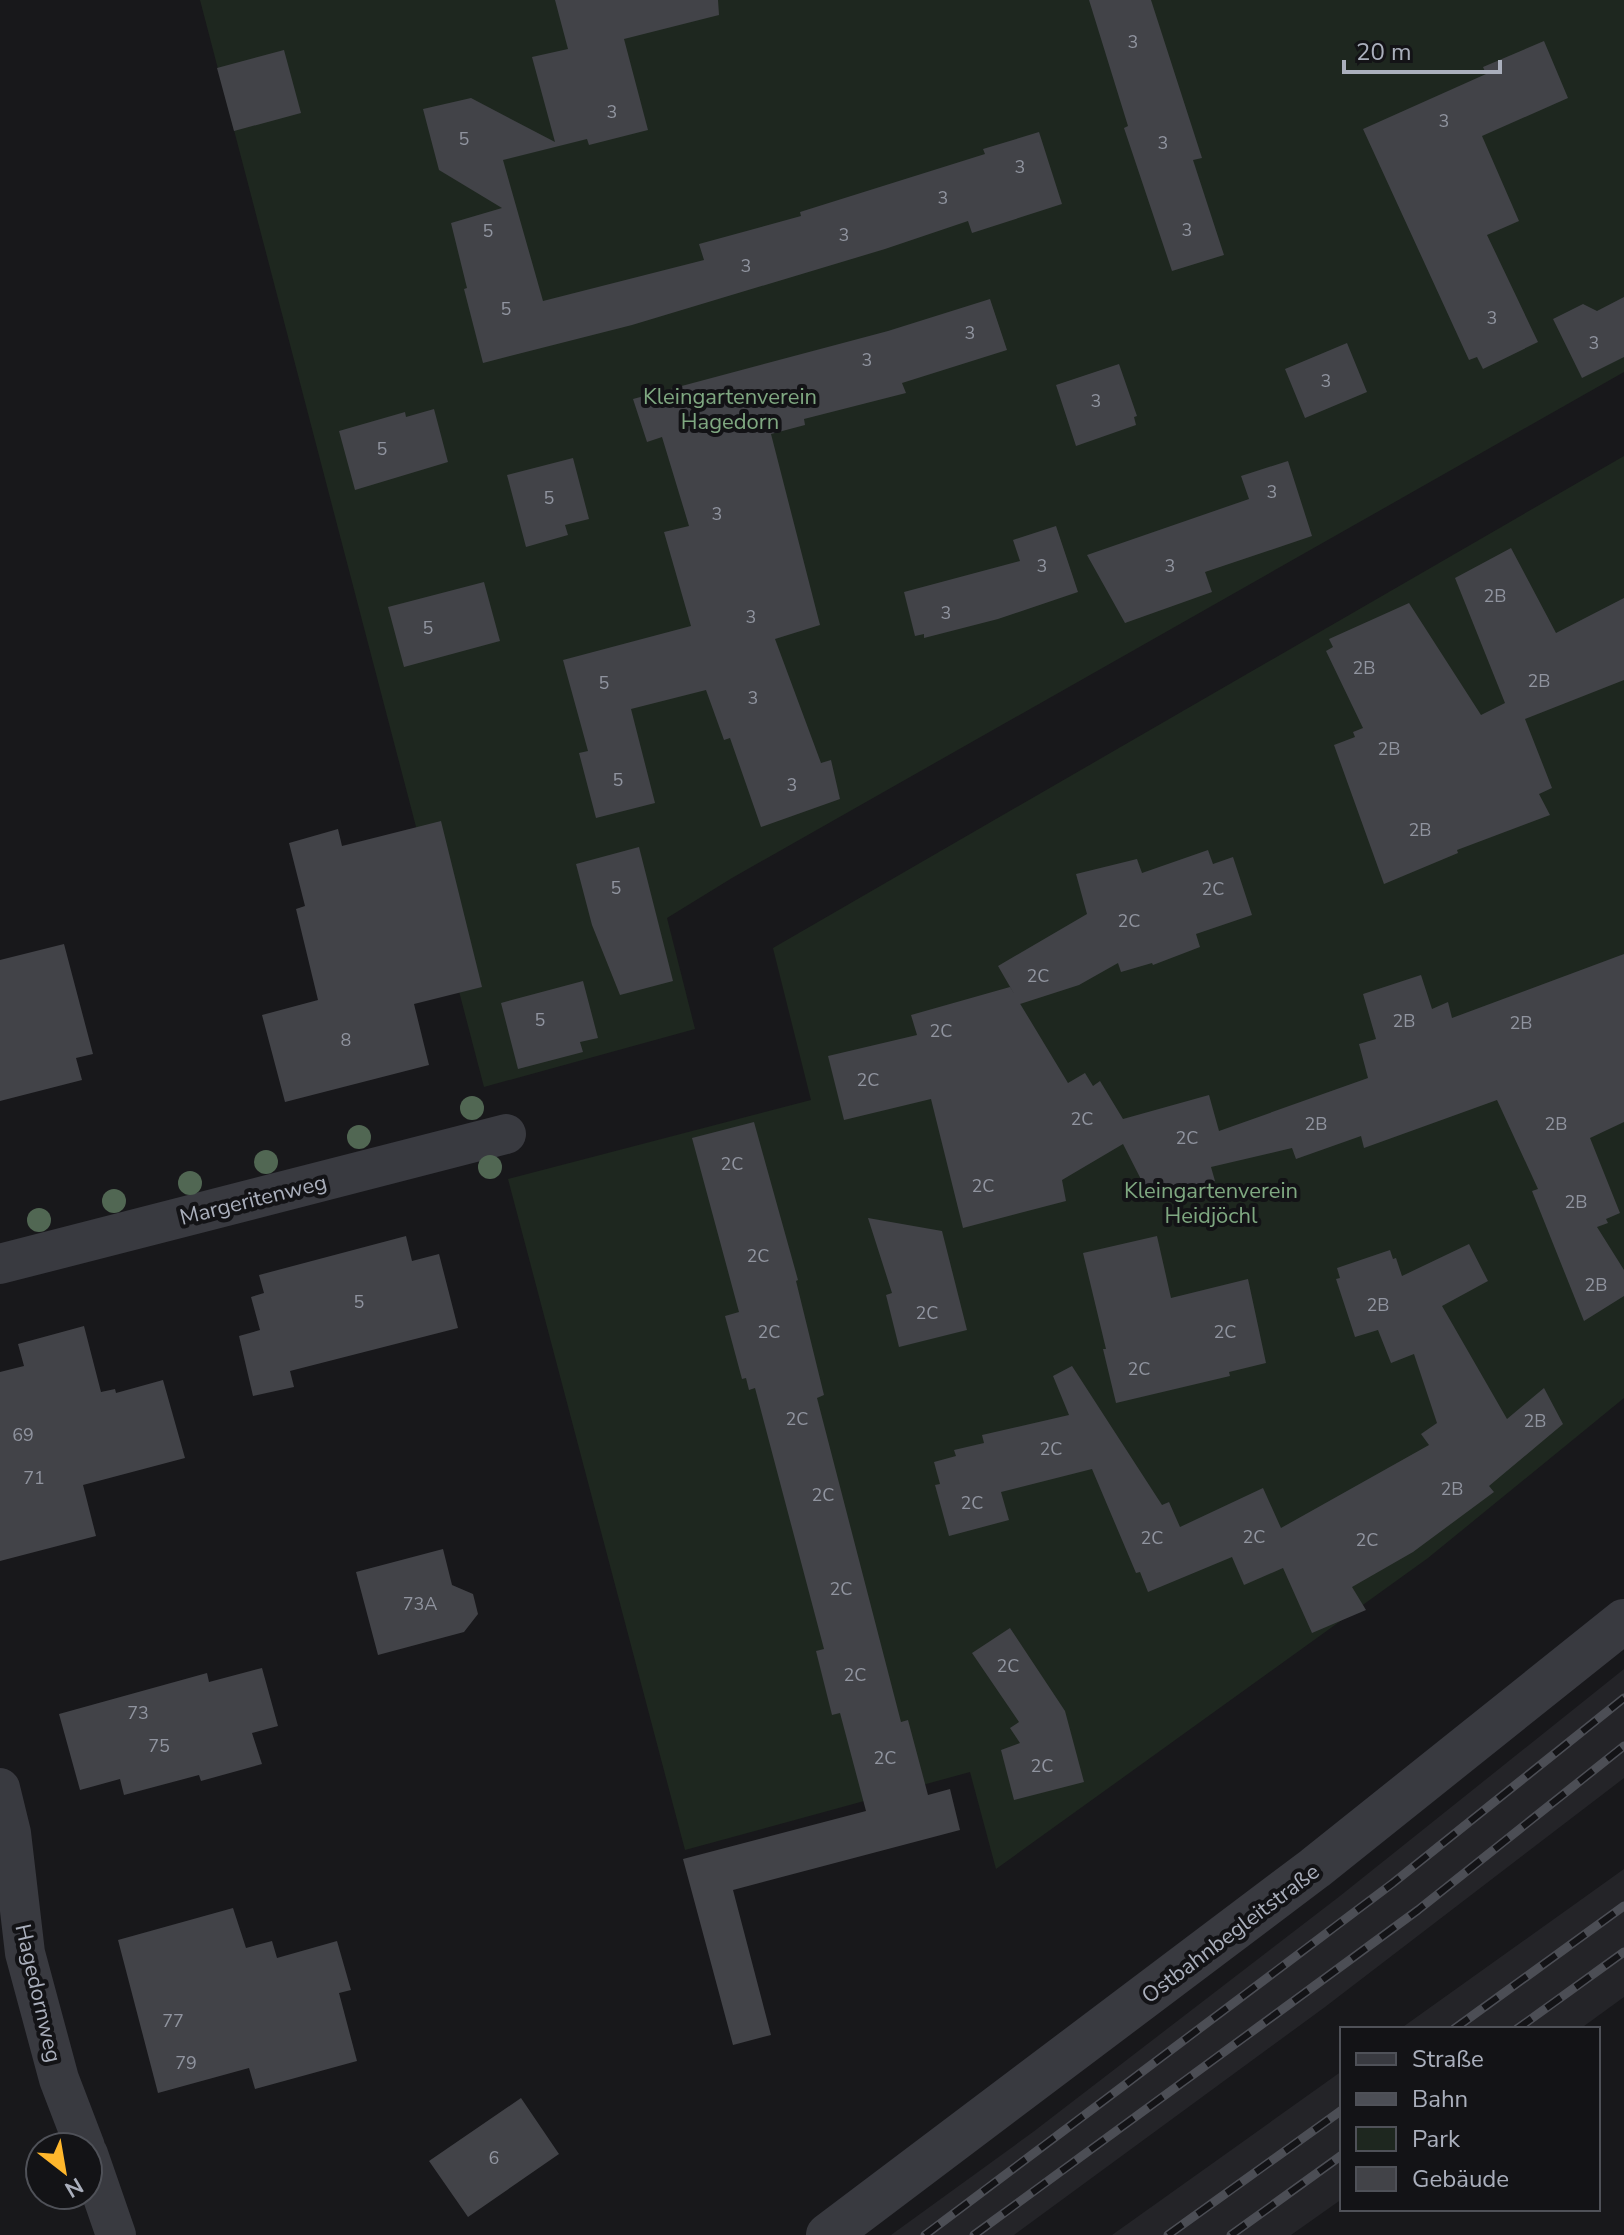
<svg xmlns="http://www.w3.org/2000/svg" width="1624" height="2235" font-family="'Nunito Sans',sans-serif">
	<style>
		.built { fill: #242428 }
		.green { fill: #1e271f }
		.building { fill: #424348 }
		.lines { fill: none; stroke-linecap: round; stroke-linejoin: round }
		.minor { stroke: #393a40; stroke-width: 40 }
		.tertiary { stroke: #393a40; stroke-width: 44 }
		.rail-casing { stroke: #4c4e55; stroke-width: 9 }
		.rail { stroke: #131316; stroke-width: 6; stroke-dasharray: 18; stroke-linecap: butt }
		.tree { fill: #516753 }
		.labels { text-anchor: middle; stroke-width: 8; stroke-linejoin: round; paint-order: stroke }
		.number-label { font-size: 18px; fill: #90949f }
		.park-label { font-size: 22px; fill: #7fa881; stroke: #131316 }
		.street-label { font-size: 22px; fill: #aaafbc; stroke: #131316 }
	</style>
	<rect width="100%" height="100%" fill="#18181b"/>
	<path class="built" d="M1624 1669V1778L1611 1788 1325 2007 1014 2235H891L1033 2132 1340 1896Z
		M1624 1869V1997L1580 2029H1400Z
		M1342 2071V2199L1291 2235H1112Z"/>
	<path class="green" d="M200 0H1624V372L732 878 667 918 695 1029 484 1087Z
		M1624 456V1398L1428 1558 996 1869 970 1772 685 1850 508 1179 811 1100 773 948Z"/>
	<path class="building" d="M555 0H718L719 15 624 39 648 130 589 145 587 139 503 160 543 301 704 260 699 244 801 216 800 212 985 154 983 149 1039 132 1062 204 972 233 968 221 885 249 632 325 483 363 464 289 467 288 451 223 502 208 439 170 423 109 471 98 555 142 532 57 568 49Z
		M1089 0H1151L1202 158 1193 160 1224 255 1172 271 1124 128 1128 126Z
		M1544 41 1568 98 1482 136 1519 221 1487 235 1538 342 1483 369 1477 357 1469 360 1363 129 1486 74 1483 67Z
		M284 50 301 113 234 131 217 68Z
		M1624 297V357L1582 378 1553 319 1583 304 1597 311Z
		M990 299 1007 350 902 383 906 393 804 419 805 425 771 434 820 625 775 639 821 763 831 760 840 799 761 827 730 738 724 740 706 690 631 709 655 803 596 818 579 753 588 751 563 660 691 626 664 532 689 526 662 437 647 442 633 399 888 331Z
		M1347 343 1367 392 1305 418 1285 369Z
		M1119 364 1137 416 1134 417 1136 425 1076 446 1056 385Z
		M434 409 448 462 355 490 339 431 405 412 406 417Z
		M573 458 589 519 565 525 568 535 526 547 507 475Z
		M1288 461 1312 536 1205 572 1212 592 1125 623 1087 555 1249 499 1241 476Z
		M1056 526 1078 592 998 619 924 638V634L915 636 904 592 1020 561 1013 540Z
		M1511 548 1556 633 1624 598V680L1525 719 1552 788 1539 794 1550 815 1457 850 1458 853 1384 884 1334 745 1355 737 1353 732 1363 728 1326 651 1333 647 1329 639 1409 603 1481 715 1505 703 1455 578Z
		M484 582 500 641 404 667 388 607Z
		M441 821 482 987 414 1004 429 1065 285 1102 262 1015 318 1000 296 909 305 906 289 843 338 829 342 846Z
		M639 847 673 981 620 995 592 925 576 864Z
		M1208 850 1213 864 1233 857 1252 915 1196 934 1200 947 1153 965 1152 963 1121 972 1118 963 1079 985 1020 1004 998 966 1087 914 1076 874 1137 859 1142 873Z
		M64 944 93 1054 76 1058 82 1080 0 1101V960Z
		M1624 954V1122L1590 1138 1620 1213 1606 1219 1608 1223 1597 1227 1624 1270V1296L1584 1321 1532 1191 1538 1189 1497 1100 1364 1148 1361 1136 1296 1159 1292 1148 1211 1167 1215 1181 1151 1199 1123 1144 1062 1180 1066 1201 963 1228 931 1099 844 1120 828 1056 917 1035 911 1015 1010 987 1068 1083 1085 1073 1093 1086 1100 1081 1123 1119 1209 1095 1219 1131 1368 1078 1359 1044 1376 1039 1363 994 1421 975 1432 1009 1448 1002 1452 1018Z
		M583 981 598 1038 580 1042 583 1052 518 1069 501 1003Z
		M754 1122 798 1280 796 1281 824 1395 817 1398 901 1722 908 1720 928 1795 950 1789 960 1830 733 1890 771 2035 733 2045 683 1859 866 1811 840 1713 832 1715 816 1651 824 1649 755 1388 749 1390 746 1378 742 1379 725 1316 739 1312 692 1138Z
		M868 1218 942 1231 967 1330 899 1347 886 1295 892 1293Z
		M406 1236 412 1261 439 1254 458 1328 290 1371 294 1387 253 1396 239 1336 260 1330 251 1297 264 1293 259 1275Z
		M1157 1236 1171 1298 1248 1279 1266 1363 1229 1372 1230 1376 1116 1403 1103 1349H1106L1083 1253Z
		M1469 1244 1488 1281 1442 1306 1507 1419 1544 1388 1563 1424 1489 1486 1494 1492 1413 1552 1352 1587 1366 1610 1312 1633 1283 1568 1244 1585 1232 1557 1148 1592 1140 1572 1136 1573 1092 1469 1001 1492 1009 1520 949 1536 935 1485 940 1484 934 1462 956 1456 954 1450 984 1443 982 1435 1069 1415 1053 1376 1072 1366 1162 1505 1169 1502 1180 1527 1263 1488 1281 1528 1429 1445 1421 1434 1437 1423 1414 1354 1391 1363 1378 1330 1355 1337 1336 1279 1340 1278 1337 1268 1390 1250 1393 1259 1396 1258 1402 1276Z
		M84 1326 101 1392 115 1389 116 1393 163 1380 185 1458 83 1485 96 1536 0 1561V1372L24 1366 18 1344Z
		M443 1549 452 1585 473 1594 478 1614 464 1632 378 1655 356 1572Z
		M1010 1628 1065 1711 1084 1782 1014 1800 1001 1750 1020 1743 1010 1728 1019 1722 972 1653Z
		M262 1668 278 1726 252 1733 262 1764 201 1781 199 1775 124 1795 120 1779 80 1790 59 1714 207 1673 209 1682Z
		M233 1908 246 1948 272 1941 277 1958 337 1941 351 1990 339 1993 357 2061 255 2089 249 2068 158 2093 118 1940Z
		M521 2098 559 2154 468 2217 429 2161Z"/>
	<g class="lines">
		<path class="minor" d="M0 1264 506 1134
			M0 1788 11 1833 25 1953 59 2079 85 2147
			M88 2154 116 2235"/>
		<path class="tertiary" d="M828 2235 1315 1868 1624 1621"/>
		<g class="rail-casing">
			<path id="rail" d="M1454 2029 1624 1906
				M1517 2029 1624 1952
				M925 2235 1393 1883 1624 1698
				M974 2235 1418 1910 1624 1746
				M1168 2235 1342 2110
				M1231 2235 1342 2155"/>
		</g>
		<use href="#rail" class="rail"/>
	</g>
	<g class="tree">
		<circle cx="472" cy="1108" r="12"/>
		<circle cx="359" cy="1137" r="12"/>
		<circle cx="266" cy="1162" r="12"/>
		<circle cx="490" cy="1167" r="12"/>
		<circle cx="190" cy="1183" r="12"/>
		<circle cx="114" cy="1201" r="12"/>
		<circle cx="39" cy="1220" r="12"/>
	</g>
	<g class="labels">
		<g class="number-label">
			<text x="1133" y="48">3</text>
			<text x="612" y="118">3</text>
			<text x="1444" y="127">3</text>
			<text x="464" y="145">5</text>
			<text x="1163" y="149">3</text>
			<text x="1020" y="173">3</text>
			<text x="943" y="204">3</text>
			<text x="1187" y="236">3</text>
			<text x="488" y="237">5</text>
			<text x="844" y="241">3</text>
			<text x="746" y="272">3</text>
			<text x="506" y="315">5</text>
			<text x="1492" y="324">3</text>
			<text x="970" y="339">3</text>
			<text x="1594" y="349">3</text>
			<text x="867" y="366">3</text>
			<text x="1326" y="387">3</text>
			<text x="1096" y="407">3</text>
			<text x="382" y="455">5</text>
			<text x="1272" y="498">3</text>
			<text x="549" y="504">5</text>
			<text x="717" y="520">3</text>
			<text x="1042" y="572">3</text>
			<text x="1170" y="572">3</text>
			<text x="1495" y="602">2B</text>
			<text x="946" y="619">3</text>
			<text x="751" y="623">3</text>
			<text x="428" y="634">5</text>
			<text x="1364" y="674">2B</text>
			<text x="1539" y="687">2B</text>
			<text x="604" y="689">5</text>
			<text x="753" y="704">3</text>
			<text x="1389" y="755">2B</text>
			<text x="618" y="786">5</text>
			<text x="792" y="791">3</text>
			<text x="1420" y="836">2B</text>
			<text x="616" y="894">5</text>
			<text x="1213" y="895">2C</text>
			<text x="1129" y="927">2C</text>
			<text x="1038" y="982">2C</text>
			<text x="540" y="1026">5</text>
			<text x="1404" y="1027">2B</text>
			<text x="1521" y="1029">2B</text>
			<text x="941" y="1037">2C</text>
			<text x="346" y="1046">8</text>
			<text x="868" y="1086">2C</text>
			<text x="1082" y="1125">2C</text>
			<text x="1316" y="1130">2B</text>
			<text x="1556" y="1130">2B</text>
			<text x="1187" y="1144">2C</text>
			<text x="732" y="1170">2C</text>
			<text x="983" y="1192">2C</text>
			<text x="1576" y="1208">2B</text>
			<text x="758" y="1262">2C</text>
			<text x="1596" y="1291">2B</text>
			<text x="359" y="1308">5</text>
			<text x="1378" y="1311">2B</text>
			<text x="927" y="1319">2C</text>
			<text x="769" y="1338">2C</text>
			<text x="1225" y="1338">2C</text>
			<text x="1139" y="1375">2C</text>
			<text x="797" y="1425">2C</text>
			<text x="1535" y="1427">2B</text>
			<text x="23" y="1441">69</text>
			<text x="1051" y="1455">2C</text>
			<text x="34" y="1484">71</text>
			<text x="1452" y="1495">2B</text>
			<text x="823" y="1501">2C</text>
			<text x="972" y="1509">2C</text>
			<text x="1254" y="1543">2C</text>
			<text x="1152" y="1544">2C</text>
			<text x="1367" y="1546">2C</text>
			<text x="841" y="1595">2C</text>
			<text x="420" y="1610">73A</text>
			<text x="1008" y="1672">2C</text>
			<text x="855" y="1681">2C</text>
			<text x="138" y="1719">73</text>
			<text x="159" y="1752">75</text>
			<text x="885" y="1764">2C</text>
			<text x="1042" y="1772">2C</text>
			<text x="173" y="2027">77</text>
			<text x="186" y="2069">79</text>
			<text x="494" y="2164">6</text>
		</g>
		<g class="park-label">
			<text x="730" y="404">Kleingartenverein<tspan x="730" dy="25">Hagedorn</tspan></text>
			<text x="1211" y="1198">Kleingartenverein<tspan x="1211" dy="25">Heidjöchl</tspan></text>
		</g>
		<g class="street-label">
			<text transform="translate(253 1199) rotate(-14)" y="8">Margeritenweg</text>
			<text transform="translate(1230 1933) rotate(-37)" y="8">Ostbahnbegleitstraße</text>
			<text transform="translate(39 1993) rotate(77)" y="8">Hagedornweg</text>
		</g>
	</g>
	<rect x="1340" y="2027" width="260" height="184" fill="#131316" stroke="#4f5158" stroke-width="2"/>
	<rect x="1356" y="2053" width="40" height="12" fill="#393a40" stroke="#4f5158" stroke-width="2"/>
	<text x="1412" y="2067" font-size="24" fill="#aaafbc">Straße</text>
	<rect x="1356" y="2093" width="40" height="12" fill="#4c4e55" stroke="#4f5158" stroke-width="2"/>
	<text x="1412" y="2107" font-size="24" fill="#aaafbc">Bahn</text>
	<rect x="1356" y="2127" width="40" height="24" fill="#1e271f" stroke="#4f5158" stroke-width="2"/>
	<text x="1412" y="2147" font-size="24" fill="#aaafbc">Park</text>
	<rect x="1356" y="2167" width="40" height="24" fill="#424348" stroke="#4f5158" stroke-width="2"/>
	<text x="1412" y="2187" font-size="24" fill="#aaafbc">Gebäude</text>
	<g transform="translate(64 2171) rotate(149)"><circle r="38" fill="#131316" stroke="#4f5158" stroke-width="2"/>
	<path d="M0-6L14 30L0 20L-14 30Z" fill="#ffb72c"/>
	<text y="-12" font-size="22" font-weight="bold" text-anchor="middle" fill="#aaafbc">N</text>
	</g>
	<path d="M1344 60v12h156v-12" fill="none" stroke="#aaafbc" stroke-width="4"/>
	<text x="1356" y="60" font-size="24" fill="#aaafbc" stroke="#131316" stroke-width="6" paint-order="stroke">20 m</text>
</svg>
